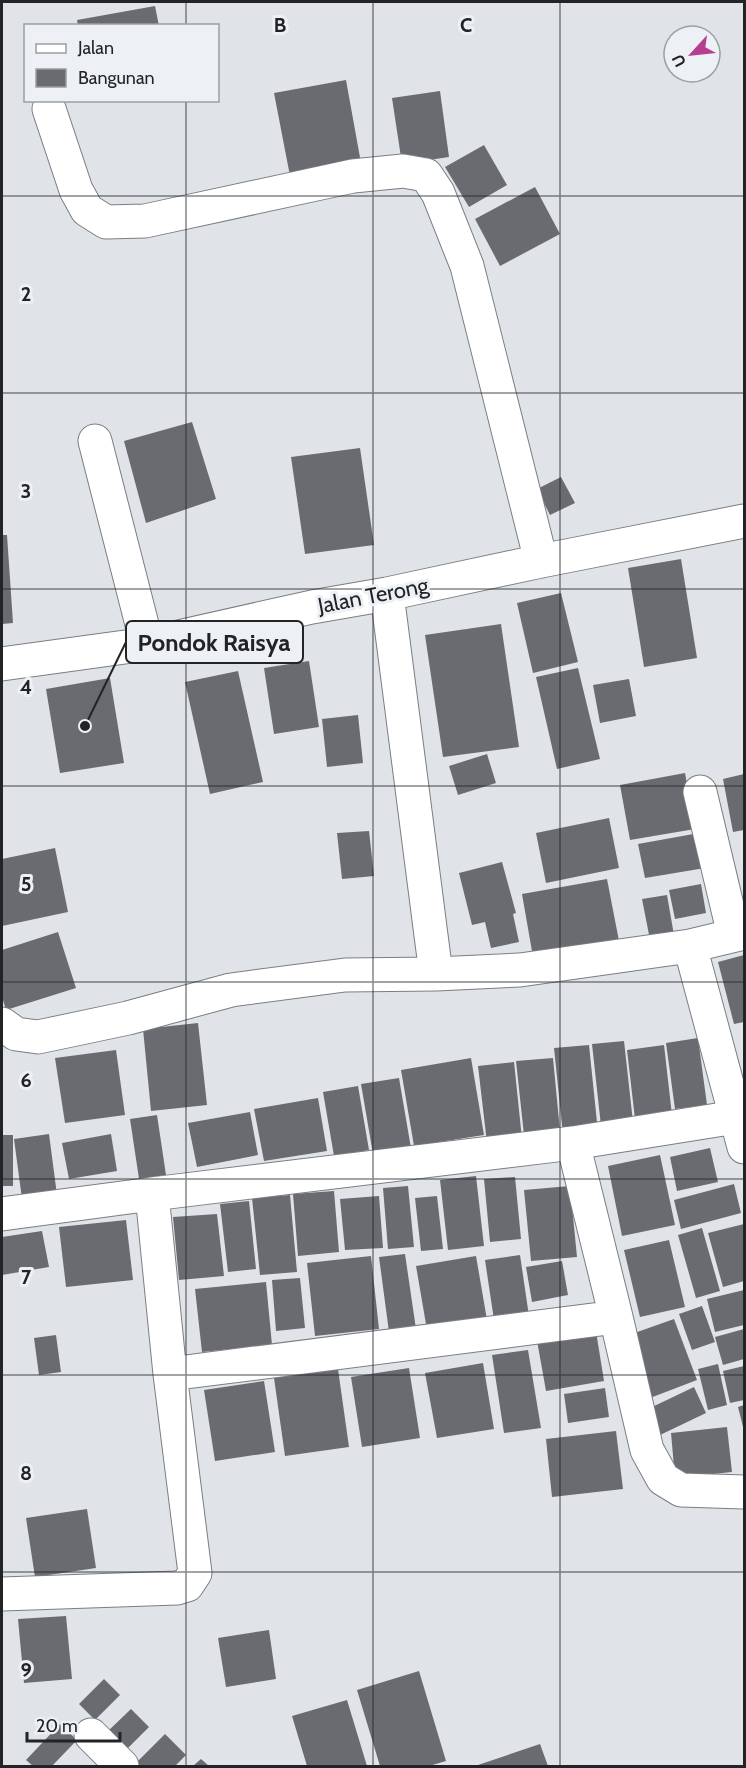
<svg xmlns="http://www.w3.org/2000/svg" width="746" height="1768" font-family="Cabin,sans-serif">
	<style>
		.building { fill: #696b70 }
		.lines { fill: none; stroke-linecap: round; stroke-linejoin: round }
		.minor-casing { stroke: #7a7e82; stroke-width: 35 }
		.minor { stroke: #fff; stroke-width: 33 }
		.grid { fill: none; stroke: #212324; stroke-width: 1.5; stroke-opacity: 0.55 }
		.labels { text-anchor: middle; stroke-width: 6; stroke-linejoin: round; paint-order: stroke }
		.street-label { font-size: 22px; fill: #212324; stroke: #edf1f6 }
		.grid-label { font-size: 20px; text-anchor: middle; font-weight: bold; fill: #212324; stroke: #edf1f6; stroke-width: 6; stroke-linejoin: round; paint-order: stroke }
		.leader { fill: none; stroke: #212324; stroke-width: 2 }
		.callout-dot { fill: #212324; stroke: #edf1f6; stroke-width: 2 }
		.callout { fill: #edf1f6; stroke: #212324; stroke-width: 2 }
		.callout-label { font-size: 24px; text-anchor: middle; font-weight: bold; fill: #212324 }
	</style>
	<rect width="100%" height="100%" fill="#e0e4e8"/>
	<path class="building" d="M155 6 159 26H78L77 20Z
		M346 80 361 163 290 176 274 93Z
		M440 91 449 157 402 164 392 98Z
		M484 145 507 185 469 207 445 167Z
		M535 187 560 234 500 266 475 219Z
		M192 422 216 499 146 523 124 441Z
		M360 448 374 545 305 554 291 457Z
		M561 477 575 503 550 515 537 489Z
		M2 535H7L13 623 2 624Z
		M681 559 697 658 644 667 628 568Z
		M561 593 578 662 533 673 517 603Z
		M501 624 519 747 443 757 425 635Z
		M309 661 319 727 274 734 264 668Z
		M578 668 600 759 557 769 536 677Z
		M238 671 263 782 210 794 185 682Z
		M110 678 124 763 60 773 46 689Z
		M629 679 636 716 600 723 593 685Z
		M358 715 363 763 327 767 322 719Z
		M487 754 496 783 458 795 449 766Z
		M685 773 695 829 630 840 620 785Z
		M744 774V830L733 832 723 779Z
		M609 818 619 868 546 883 536 833Z
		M369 831 374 876 342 879 337 833Z
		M699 833 705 868 645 878 638 844Z
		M55 848 68 912 2 926V859Z
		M502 862 516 913 513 914 519 942 491 948 485 922 472 925 459 873Z
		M607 879 619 941 533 957 522 894Z
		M701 884 706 913 675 919 669 890Z
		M667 895 675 941 651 945 642 899Z
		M58 932 76 988 6 1010 2 997V950Z
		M744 955V1022L734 1024 718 962Z
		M198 1023 207 1105 151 1111 143 1029Z
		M698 1038 707 1105 675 1109 666 1043Z
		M624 1041 633 1122 601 1126 592 1044Z
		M589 1045 598 1132 563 1135 554 1048Z
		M664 1045 672 1115 635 1119 627 1050Z
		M116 1050 125 1115 65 1123 55 1058Z
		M471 1058 484 1135 414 1146 401 1070Z
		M553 1058 560 1131 524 1135 516 1061Z
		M514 1062 522 1139 487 1143 478 1066Z
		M399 1078 412 1154 374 1160 361 1084Z
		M358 1086 369 1150 334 1156 323 1092Z
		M318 1098 327 1151 264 1161 254 1109Z
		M250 1112 258 1155 197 1167 188 1123Z
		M157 1115 166 1175 139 1179 130 1119Z
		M49 1134 57 1195 22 1199 14 1139Z
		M111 1134 117 1171 69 1179 62 1143Z
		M2 1135H13V1186H2Z
		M710 1148 718 1182 677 1191 670 1157Z
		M660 1155 675 1225 622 1236 608 1166Z
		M476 1176 484 1246 448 1250 440 1180Z
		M515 1177 521 1239 490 1242 484 1179Z
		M734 1184 741 1213 681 1229 674 1200Z
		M408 1186 414 1247 388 1249 383 1188Z
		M570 1186 577 1257 531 1261 524 1190Z
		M334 1191 339 1252 298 1256 293 1194Z
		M290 1195 297 1272 260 1275 252 1198Z
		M379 1196 383 1248 345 1250 340 1199Z
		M437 1196 443 1249 421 1251 415 1198Z
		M249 1201 256 1269 228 1272 220 1204Z
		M217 1214 224 1276 179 1280 173 1217Z
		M126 1220 133 1280 66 1287 59 1227Z
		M744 1224V1281L723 1287 708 1233Z
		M702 1228 720 1291 696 1298 678 1235Z
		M42 1231 49 1267 2 1275V1237Z
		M669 1240 685 1307 640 1317 624 1250Z
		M405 1254 416 1329 389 1332 379 1257Z
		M520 1255 529 1316 494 1320 485 1260Z
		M371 1256 379 1329 315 1336 307 1263Z
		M476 1256 487 1320 427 1330 416 1266Z
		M562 1261 568 1295 532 1302 526 1267Z
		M300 1278 305 1328 276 1331 272 1280Z
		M266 1282 272 1345 202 1352 195 1289Z
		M744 1290V1325L715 1332 707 1299Z
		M702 1306 715 1342 692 1350 679 1314Z
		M674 1319 697 1380 650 1398 626 1336Z
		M595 1325 604 1381 546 1391 536 1335Z
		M744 1329V1359L723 1365 715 1337Z
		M56 1335 61 1372 39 1375 34 1338Z
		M528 1350 541 1428 504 1433 492 1355Z
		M483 1363 494 1429 437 1438 425 1373Z
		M718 1364 727 1405 708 1410 698 1369Z
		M744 1366V1400L730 1403 723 1371Z
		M409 1368 420 1438 362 1447 351 1377Z
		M338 1369 349 1447 285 1456 274 1378Z
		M264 1381 275 1452 215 1461 204 1390Z
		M694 1387 706 1413 660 1435 648 1409Z
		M605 1388 609 1417 568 1423 564 1394Z
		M744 1405V1431L738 1407Z
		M727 1427 732 1472 675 1478 671 1433Z
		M616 1431 623 1489 552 1497 546 1439Z
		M87 1509 96 1568 35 1577 26 1518Z
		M66 1616 72 1679 24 1683 18 1619Z
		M269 1630 276 1679 226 1687 218 1638Z
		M419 1671 446 1761 429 1766H380L357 1690Z
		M104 1679 120 1695 95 1720 79 1704Z
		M347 1700 367 1766H307L292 1716Z
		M131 1709 149 1727 125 1751 107 1732Z
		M60 1724 77 1740 52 1766H33L26 1760Z
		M165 1734 186 1755 175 1766H137L135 1764Z
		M540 1744 548 1766H475Z
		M201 1759 209 1766H193Z"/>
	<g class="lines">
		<g class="minor-casing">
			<path id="minor" d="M49 109 76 190 87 210 106 222 145 221 353 176 403 171 426 175 438 193 467 266 541 561
				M95 441 147 644
				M387 594 436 974
				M2 664 147 644 312 607 387 594 541 561 744 521
				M700 792 734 935
				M2 1024 16 1034 38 1037 128 1018 231 990 345 975 436 974 520 970 690 946
				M736 1117 690 946 744 933
				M744 1147 736 1117 573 1143 616 1317 647 1450 663 1479 681 1490 744 1492
				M152 1194 573 1143
				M2 1214 152 1194 170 1374 195 1573 187 1585 177 1588 2 1594
				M170 1374 616 1317
				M91 1735 122 1766"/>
		</g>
		<use href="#minor" class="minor"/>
	</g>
	<path class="grid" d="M186 2V26M373 2V1766M560 2V1766M186 100V1766M2 196H744M2 393H744M2 589H744M2 786H744M2 982H744M2 1179H744M2 1375H744M2 1572H744"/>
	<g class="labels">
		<g class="street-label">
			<text transform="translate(373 595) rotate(-11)" y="8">Jalan Terong</text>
		</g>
	</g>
	<g class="grid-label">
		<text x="280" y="32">B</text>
		<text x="466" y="32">C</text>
		<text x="26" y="301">2</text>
		<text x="26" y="498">3</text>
		<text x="26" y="694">4</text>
		<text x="26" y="891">5</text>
		<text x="26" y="1087">6</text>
		<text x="26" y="1284">7</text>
		<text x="26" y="1480">8</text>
		<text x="26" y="1677">9</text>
	</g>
	<path class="leader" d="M85 726L126 642"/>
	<circle class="callout-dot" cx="85" cy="726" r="6"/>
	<rect class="callout" x="126" y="621" width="177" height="42" rx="6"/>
	<g class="callout-label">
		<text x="214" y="651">Pondok Raisya</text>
	</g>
	<rect width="746" height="1768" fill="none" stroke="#212324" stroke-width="6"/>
	<rect x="24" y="24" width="195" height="78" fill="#edf1f6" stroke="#9b9fa2" stroke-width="1.5"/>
	<rect x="36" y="44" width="30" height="9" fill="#ffffff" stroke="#9b9fa2" stroke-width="1.5"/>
	<text x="78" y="54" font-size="18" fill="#212324">Jalan</text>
	<rect x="36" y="69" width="30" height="18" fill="#696b70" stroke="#9b9fa2" stroke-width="1.5"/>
	<text x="78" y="84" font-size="18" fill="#212324">Bangunan</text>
	<g transform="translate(692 54) rotate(243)"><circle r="28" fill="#edf1f6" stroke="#9b9fa2" stroke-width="1.5"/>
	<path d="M0-4.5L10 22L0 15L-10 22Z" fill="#b73d90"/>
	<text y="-9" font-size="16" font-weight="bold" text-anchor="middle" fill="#212324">U</text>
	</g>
	<path d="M27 1732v9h93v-9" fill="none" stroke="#212324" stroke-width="3"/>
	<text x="36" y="1732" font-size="18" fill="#212324" stroke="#edf1f6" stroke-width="4.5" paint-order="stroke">20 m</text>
</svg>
